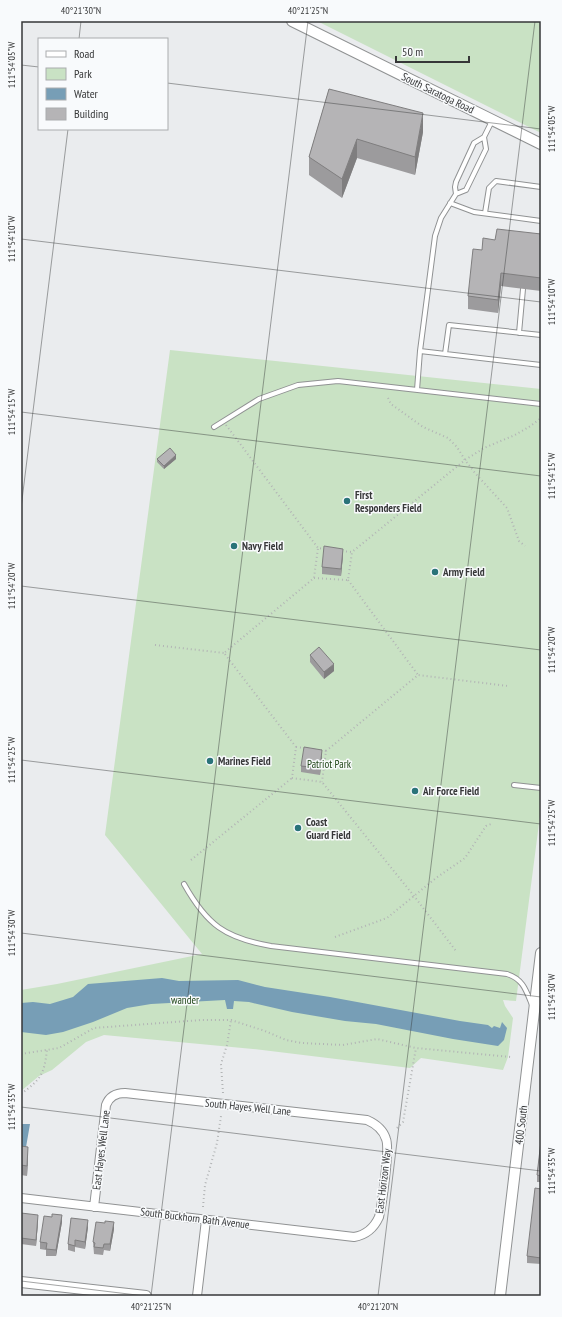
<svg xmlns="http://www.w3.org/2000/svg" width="562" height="1317" font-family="'PT Sans Narrow',sans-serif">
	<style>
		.green { fill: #c9e2c4 }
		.water { fill: #779eb6 }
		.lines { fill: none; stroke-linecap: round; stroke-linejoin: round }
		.service-casing { stroke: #909293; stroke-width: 6 }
		.minor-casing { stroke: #909293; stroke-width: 10 }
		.tertiary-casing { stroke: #909293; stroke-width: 12 }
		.path { stroke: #b2b4b5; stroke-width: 2; stroke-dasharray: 1 3; stroke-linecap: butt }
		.service { stroke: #fff; stroke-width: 4 }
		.minor { stroke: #fff; stroke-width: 8 }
		.tertiary { stroke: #fff; stroke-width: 10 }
		.wall { fill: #9c9b9d }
		.shaded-wall { fill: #7f7e7f }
		.building { fill: #b5b4b6; stroke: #7f7e7f }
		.ticks { fill: none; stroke: #363738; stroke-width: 1; stroke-opacity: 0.45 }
		.poi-dot { fill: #297379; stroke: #f8fafc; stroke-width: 1.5 }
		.labels { text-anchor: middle; stroke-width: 3; stroke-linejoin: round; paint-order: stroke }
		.street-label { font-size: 11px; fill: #363738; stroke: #f8fafc }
		.poi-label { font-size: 11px; font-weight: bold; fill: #363738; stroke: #f8fafc; text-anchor: start }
		.park-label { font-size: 11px; fill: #204618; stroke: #f8fafc }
		.neatline { fill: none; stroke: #363738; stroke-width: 1.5 }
		.ticks-label { font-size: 10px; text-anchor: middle; fill: #363738 }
	</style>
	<rect width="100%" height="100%" fill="#eaecee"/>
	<path class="green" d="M317 21H541V133Z
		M170 350 541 389V808L516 1001 503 1000 505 1006 513 1018 508 1057 503 1070 421 1058 410 1068 253 1049 104 1035 86 1042 52 1070 39 1076 21 1091V990L57 984 202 954 105 835Z"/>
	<path class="water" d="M162 978 179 981 238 980 265 987 330 997 460 1021 488 1025 492 1028 494 1026 500 1028 502 1022 507 1028 504 1040 498 1046 453 1039 376 1024 345 1021 292 1012 249 1002 234 1001 233 1009H227L225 1000 151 1004 127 1008 93 1022 63 1032 46 1035 21 1032V1003L33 1002 50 1004 73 997 88 984Z
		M21 1124H30L25 1153H21Z"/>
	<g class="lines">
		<g class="service-casing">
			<path id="service" d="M456 194 466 190 486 149 484 137
				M450 203 474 212 541 221
				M485 213 489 188 496 181 541 187
				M519 333 523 289
				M420 351 435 236 441 218 456 194 455 187 456 182 474 143 484 137 492 121
				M445 354 449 325 541 335
				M417 390 420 351 541 365
				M214 427 259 399 298 385 338 381 541 404
				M514 785 541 788
				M184 884C207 925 225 938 271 946L507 974C523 979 526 990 532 1005"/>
		</g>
		<g class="minor-casing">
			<path id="minor" d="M21 1198 354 1237C366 1235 374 1228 379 1217 382 1205 390 1149 386 1139 383 1129 376 1124 367 1120L125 1093C116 1093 109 1097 106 1105L94 1207
				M197 1296 206 1220"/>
		</g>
		<g class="tertiary-casing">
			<path id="tertiary" d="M292 21 541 144
				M21 1282 146 1296
				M500 1296 541 953"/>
		</g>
		<path class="path" d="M388 398 391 404 423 427 448 438 457 447 465 460 475 473 507 508 519 541 525 546
			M226 425 318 548
			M325 549 318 548 314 578 224 653 296 747 292 778 322 782 414 896 456 951
			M342 551 352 552 465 460 484 448 515 435 529 427 541 418
			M314 578 348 580 352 552
			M348 580 418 675
			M155 645 224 653
			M296 747 305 748
			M321 750 326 751 322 782
			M326 751 418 675 508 686
			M191 860 292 778
			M335 937 387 918 436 878 465 858 486 826 491 824
			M21 1054 59 1048 94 1028 201 1020H231L265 1031 286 1040 302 1043 343 1045 377 1039 416 1048 511 1057
			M223 1093 221 1064 227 1045 231 1020
			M21 1094C41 1079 44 1075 47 1050
			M397 1128 403 1122 416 1048
			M203 1207 205 1185 217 1143 221 1116"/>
		<use href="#service" class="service"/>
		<use href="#minor" class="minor"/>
		<use href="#tertiary" class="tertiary"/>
	</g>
	<path class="wall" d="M329 89 423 132 415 175 357 158 342 198 309 175V157Z
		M541 234V291L501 286 498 313 468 309V296L482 250 495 240Z
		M157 459H176L164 469 157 462Z
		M343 555 341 576 322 574V567Z
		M310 655 334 671 324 679 310 662Z
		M322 756 320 775 301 772V766Z
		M541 1141V1182H537V1175Z
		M21 1146 28 1157 27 1176 21 1175Z
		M541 1189V1264L527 1263V1256Z
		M21 1213 38 1222 36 1246 21 1244Z
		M62 1222 56 1256H46V1250L40 1249V1242Z
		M88 1227 85 1249 75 1247V1252L68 1250V1244Z
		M114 1229 110 1251 104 1250 103 1255 94 1254 93 1242Z"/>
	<path class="shaded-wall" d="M423 113V132L415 175V157Z
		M357 139V158L342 198V179Z
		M501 273V286L498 313V300Z
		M176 455V459L164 469V466Z
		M343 549V555L341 576V569Z
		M334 664V671L324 679V672Z
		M322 750V756L320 775V768Z
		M28 1147V1157L27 1176V1166Z
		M38 1215V1222L36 1246V1240Z
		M62 1215V1222L56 1256V1250Z
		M88 1220V1227L85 1249V1242Z
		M114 1222V1229L110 1251V1244Z"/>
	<path class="building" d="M329 89 423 113 415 157 357 139 342 179 309 157Z
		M497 229 541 234V278L501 273 498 300 468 296 473 249 482 250 483 238 495 240Z
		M170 448 176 455 164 466 157 459Z
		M324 546 343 549 341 569 322 567Z
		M319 647 334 664 324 672 310 655Z
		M304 747 322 750 320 768 301 766Z
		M541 1141V1176L537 1175Z
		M21 1146 28 1147 27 1166 21 1165Z
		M535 1188 541 1189V1258L527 1256Z
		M21 1213 38 1215 36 1240 21 1238Z
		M52 1214 62 1215 56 1250 46 1249 47 1243 40 1242 44 1216 52 1217Z
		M71 1218 88 1220 85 1242 75 1240V1246L68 1244Z
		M105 1221 114 1222 110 1244H104L103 1248 94 1247 95 1243 93 1242 96 1222 105 1223Z"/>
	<path class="ticks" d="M79 39 81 21M21 65 39 67M167 83 541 129M21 239 541 302M21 412 541 476M21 508 68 129M21 586 541 650M21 760 541 824M21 933 541 997M21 1107 541 1171M21 1281 145 1296M151 1296 308 21M378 1296 535 21"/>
	<g class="poi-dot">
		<circle cx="347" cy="501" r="4"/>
		<circle cx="234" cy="546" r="4"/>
		<circle cx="435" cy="572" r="4"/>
		<circle cx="210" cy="761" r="4"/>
		<circle cx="415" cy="791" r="4"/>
		<circle cx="298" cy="828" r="4"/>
	</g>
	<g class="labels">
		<g class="street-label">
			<text transform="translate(438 93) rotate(26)" y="4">South Saratoga Road</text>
			<text transform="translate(248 1107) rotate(6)" y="4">South Hayes Well Lane</text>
			<text transform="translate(521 1125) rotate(-83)" y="4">400 South</text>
			<text transform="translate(101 1150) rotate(-83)" y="4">East Hayes Well Lane</text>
			<text transform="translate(383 1181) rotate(-83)" y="4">East Horizon Way</text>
			<text transform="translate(195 1218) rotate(7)" y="4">South Buckhorn Bath Avenue</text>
		</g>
		<g class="poi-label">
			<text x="355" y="499">First<tspan x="355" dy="13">Responders Field</tspan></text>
			<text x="242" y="550">Navy Field</text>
			<text x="443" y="576">Army Field</text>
			<text x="218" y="765">Marines Field</text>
			<text x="423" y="795">Air Force Field</text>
			<text x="306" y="826">Coast<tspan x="306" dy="13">Guard Field</tspan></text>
		</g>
		<g class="park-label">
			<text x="329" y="768">Patriot Park</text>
			<text x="185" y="1004">wander</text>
		</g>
	</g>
	<rect width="562" height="1317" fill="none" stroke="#f8fafc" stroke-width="44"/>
	<rect x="38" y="38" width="130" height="92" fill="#f8fafc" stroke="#aaacae"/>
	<rect x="46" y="51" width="20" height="6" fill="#ffffff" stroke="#aaacae"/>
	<text x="74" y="58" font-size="12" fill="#363738">Road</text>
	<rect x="46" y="68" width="20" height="12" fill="#c9e2c4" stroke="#aaacae"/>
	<text x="74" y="78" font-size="12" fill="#363738">Park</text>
	<rect x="46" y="88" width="20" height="12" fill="#779eb6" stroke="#aaacae"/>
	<text x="74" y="98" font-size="12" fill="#363738">Water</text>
	<rect x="46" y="108" width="20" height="12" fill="#b5b4b6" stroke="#aaacae"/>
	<text x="74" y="118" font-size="12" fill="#363738">Building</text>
	<path d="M396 56v6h73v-6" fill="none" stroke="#363738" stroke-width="2"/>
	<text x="402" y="56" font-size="12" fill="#363738" stroke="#f8fafc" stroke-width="3" paint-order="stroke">50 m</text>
	<rect x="22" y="22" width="518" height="1273" class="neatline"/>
	<g class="ticks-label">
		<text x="81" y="14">40°21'30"N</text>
		<text x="308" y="14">40°21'25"N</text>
		<text transform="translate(11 65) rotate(-90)" y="4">111°54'05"W</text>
		<text transform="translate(551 129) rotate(-90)" y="4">111°54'05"W</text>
		<text transform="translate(11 239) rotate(-90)" y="4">111°54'10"W</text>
		<text transform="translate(551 302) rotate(-90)" y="4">111°54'10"W</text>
		<text transform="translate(11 412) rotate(-90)" y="4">111°54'15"W</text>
		<text transform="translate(551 476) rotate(-90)" y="4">111°54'15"W</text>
		<text transform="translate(11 586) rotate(-90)" y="4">111°54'20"W</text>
		<text transform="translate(551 650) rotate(-90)" y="4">111°54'20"W</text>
		<text transform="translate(11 760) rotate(-90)" y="4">111°54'25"W</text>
		<text transform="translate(551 823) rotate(-90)" y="4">111°54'25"W</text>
		<text transform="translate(11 933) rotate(-90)" y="4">111°54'30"W</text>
		<text transform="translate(551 997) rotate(-90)" y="4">111°54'30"W</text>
		<text transform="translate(11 1107) rotate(-90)" y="4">111°54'35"W</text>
		<text transform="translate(551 1171) rotate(-90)" y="4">111°54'35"W</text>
		<text x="151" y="1310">40°21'25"N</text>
		<text x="378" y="1310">40°21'20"N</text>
	</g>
</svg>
